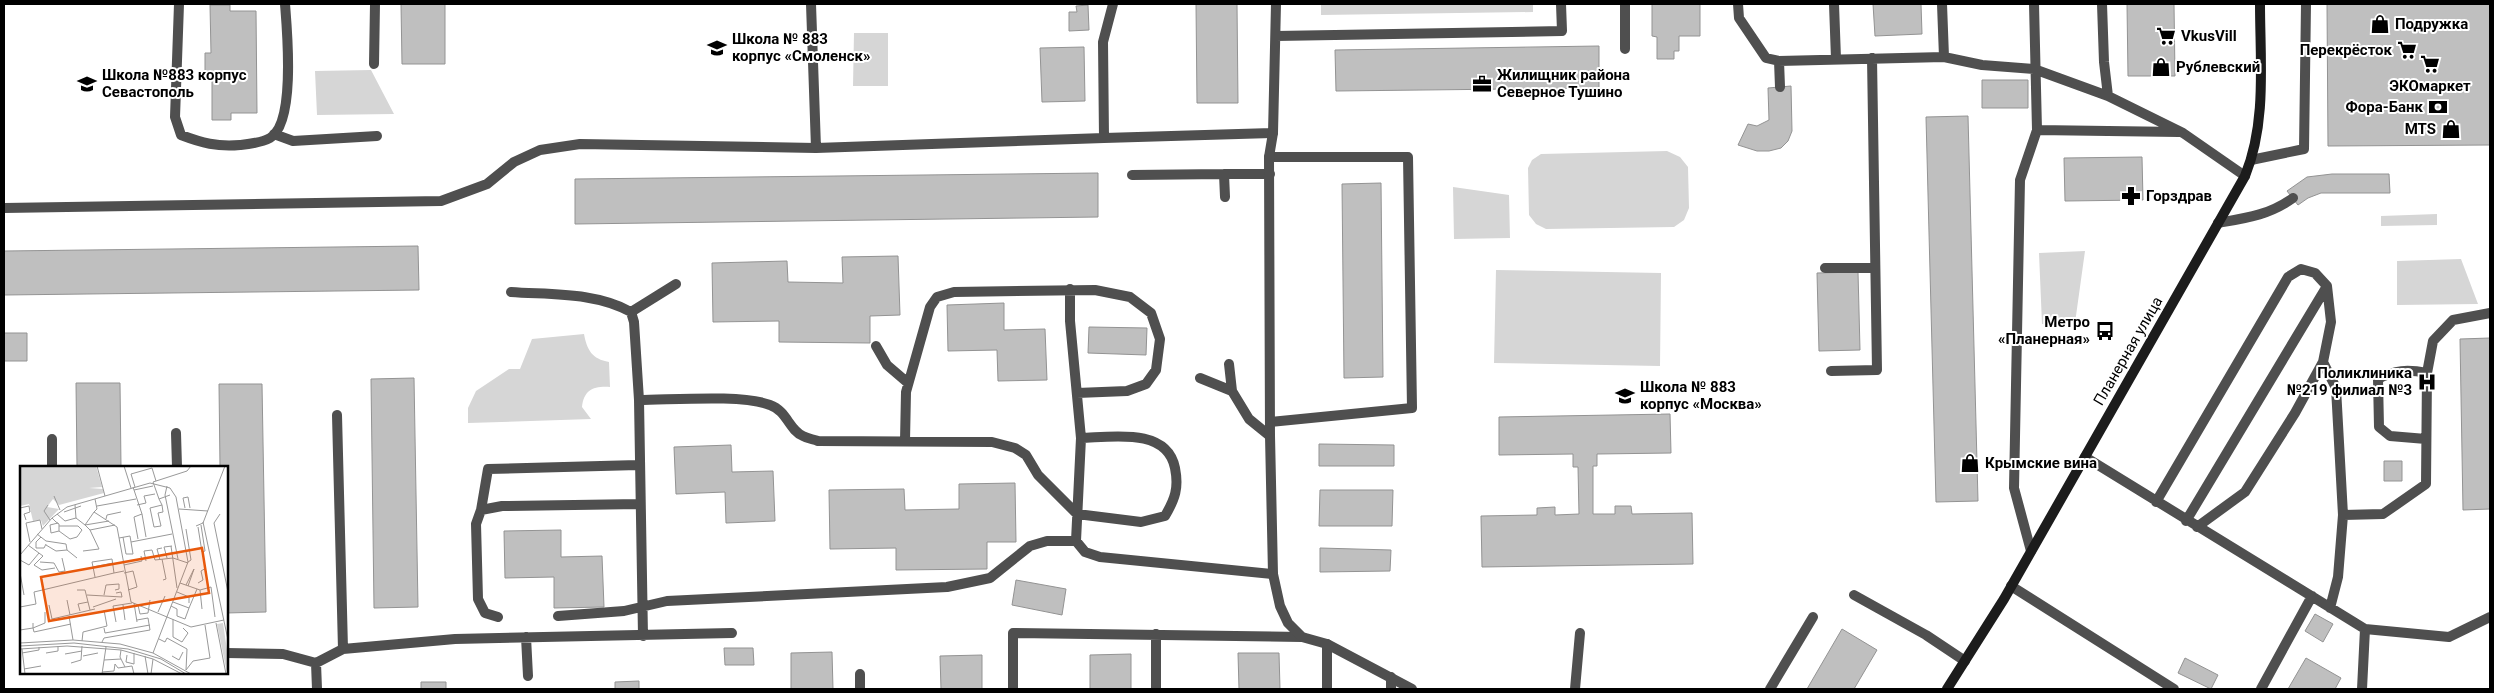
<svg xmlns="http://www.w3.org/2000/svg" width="2494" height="693" font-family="Roboto,sans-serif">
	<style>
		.green { fill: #d6d6d6 }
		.building { fill: #bfbfbf; stroke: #939393 }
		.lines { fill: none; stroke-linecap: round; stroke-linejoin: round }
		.service { stroke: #4f4f4f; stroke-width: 10 }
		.minor { stroke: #4f4f4f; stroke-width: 10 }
		.secondary { stroke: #1c1c1c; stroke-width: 10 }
		.labels { text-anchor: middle; stroke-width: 4; stroke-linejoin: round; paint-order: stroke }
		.poi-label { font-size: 15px; font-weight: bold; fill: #000; stroke: #fff; text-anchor: start }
		.street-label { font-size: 15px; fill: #000; stroke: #fff }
		.inset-road { fill: none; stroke: #999; stroke-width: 1 }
		.view { fill: #e8590c; fill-opacity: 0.15; stroke: #e8590c; stroke-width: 2.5 }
		.inset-edge { fill: none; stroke: #000; stroke-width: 2.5 }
	</style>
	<rect width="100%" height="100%" fill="#fff"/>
	<path class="green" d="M1321 4H1533V12L1321 15Z
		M854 33H888V86H853Z
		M371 70 394 114 317 115 315 71Z
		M1667 151 1680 157 1688 167 1689 208 1684 220 1674 227 1546 229 1536 224 1529 215 1528 168 1532 160 1541 154Z
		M1453 187 1509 195 1510 238 1454 239Z
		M2437 214V225L2381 226V216Z
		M2085 251 2075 323 2042 324 2039 253Z
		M2461 259 2478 304 2397 305V261Z
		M1496 270 1661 273 1660 366 1494 363Z
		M584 334C587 350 592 359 609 362L610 387C593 386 584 390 582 407L591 419 468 423V408L476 391 509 369H520L532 339Z"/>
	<path class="building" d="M401 4H445V64H402Z
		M1196 4H1237L1238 103H1197Z
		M1652 4H1700V36H1679V51H1674V59H1657V37L1652 36Z
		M1873 4H1921L1922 34 1875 36Z
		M2127 4H2174L2175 76H2128Z
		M2327 4H2490V145L2328 146Z
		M210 5H230V11H256L257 113H231V120H212V71H205V53H211Z
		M1088 5 1089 30 1069 31V12H1077L1076 6Z
		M1599 46V88L1336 91 1335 50Z
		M1084 47 1085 101 1042 102 1040 48Z
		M1982 80H2028V108H1982Z
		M1791 86 1792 131 1788 141 1781 148 1769 151H1757L1738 145 1748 124 1757 126 1769 120 1768 88Z
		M1968 116 1978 501 1936 502 1926 117Z
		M2142 157 2143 200 2065 201 2064 158Z
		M1098 173V217L575 224V179Z
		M2332 174H2389L2390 193H2321L2308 198 2298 205 2287 191 2307 177Z
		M1381 183 1383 377 1344 378 1342 184Z
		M418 246 419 290 4 295V251Z
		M898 256 900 315 870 316V343L779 342V321L713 322 712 263 787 261 788 282 843 283 842 257Z
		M1858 272 1860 350 1819 351 1817 273Z
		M1004 303V330L1045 329 1047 380 998 381 997 350 948 351 947 305Z
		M1089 327 1147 328 1146 355 1088 353Z
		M4 333H27V361H4Z
		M2490 338V509L2463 510 2460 339Z
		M414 378 418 607 374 608 371 379Z
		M76 383H120L121 467H77Z
		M219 384H262L266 612 226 613V467H220Z
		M1670 414 1671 453 1597 454V466H1593V514H1615V506H1631L1632 514 1692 513 1693 564 1482 567 1481 516 1537 515V508L1555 507V515L1579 514 1578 467H1573V454L1499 455V417Z
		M1319 444 1394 445V466H1319Z
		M731 445 732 472 773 471 775 521 726 523 725 492 676 494 674 447Z
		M2384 461H2402V481H2384Z
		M1015 483 1016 542H987V569L896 570V548L830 549 829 490 904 489 905 510 959 509V484Z
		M1320 490H1393L1392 526H1319Z
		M561 530V557L602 556 604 607 554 608V577L505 578 504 531Z
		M1320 548 1391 550 1390 571 1320 572Z
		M1016 580 1066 589 1062 615 1012 605Z
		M2315 614 2333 624 2323 642 2305 631Z
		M1842 629 1877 650 1854 689H1807Z
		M724 648H753L754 665H725Z
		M832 652 833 689H791V653Z
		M1238 653H1279L1280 689H1239Z
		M1131 654V689H1090V655Z
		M982 655V689H941L940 656Z
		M2185 658 2218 675 2211 689 2178 673Z
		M2306 658 2341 678 2335 689H2288Z
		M639 681V689H615V682Z
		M421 682H446V689H421Z"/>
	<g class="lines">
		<path class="service" d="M179 4 175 117 181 135C202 143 217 147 240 145 250 144 261 143 270 138 296 123 287 30 285 4
			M811 4 816 148
			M1113 4 1103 42 1104 138 1273 133 1276 4
			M1738 4 1739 18 1766 58 1779 61 1944 57 1982 65 2034 69 2108 96 2183 133 2245 176
			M1834 4 1836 59
			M1942 4 1944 57
			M2102 4 2104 62 2108 96
			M1276 36 1562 31 1561 4
			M1625 49V4
			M1779 61 1780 87
			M374 64 375 4
			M2037 130 2179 132
			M274 134 293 141 377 136
			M1269 157H1408L1412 408 1270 422
			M2251 160 2304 149 2306 4
			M1132 175 1224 174
			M1225 197 1224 174H1270
			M4 208 441 201 487 184 514 162 540 150 580 144 816 148 1104 138
			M2218 223C2247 218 2269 215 2293 198
			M1825 268H1875
			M1070 289V321L1081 438 1076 541 1085 552 1100 557 1273 574
			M511 292C551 295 595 292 631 312L634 322 639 400 643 636
			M631 312 676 284
			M876 346 887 365 908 383
			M2323 362 2336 388 2343 515 2338 577 2330 608
			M1229 364 1232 391
			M1831 371 1877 370 1872 58
			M1200 378 1232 391 1249 419 1270 436
			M639 400C671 400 743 394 770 405 787 411 789 430 803 436 808 439 813 439 818 441L992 442 1015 448 1026 455 1038 475 1077 514 1141 522 1165 516C1175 499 1179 488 1175 468 1167 427 1112 437 1081 438
			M337 415 343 649
			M176 433 177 467
			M52 439V467
			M2426 439 2390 436 2379 427 2378 379C2395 370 2407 369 2427 373
			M905 441 906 392 930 307 937 297 954 292 1095 290 1130 297 1151 313 1160 339 1156 370 1146 384 1127 391 1077 393
			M2085 457 2365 629 2449 637 2490 617
			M2156 502 2288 277 2301 269 2315 273 2327 286 2331 322 2323 362 2295 413 2245 492 2197 527
			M481 510 488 469 638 465
			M2343 515 2383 514 2426 484 2427 373 2433 341 2453 320 2490 313
			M2186 521 2327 286
			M2031 551 2014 488 2020 180 2037 130 2034 4
			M2011 586 2174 689
			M1854 595 1926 635 1965 661
			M558 616 624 611 667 601 947 587 990 578 1030 546 1047 541H1076
			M498 617 485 613 478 599 476 524 481 510 502 506 640 504
			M1156 634V689
			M526 637 528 676
			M226 653 283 654 316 663 343 649 455 639 732 633
			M316 663 317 689
			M860 674V689
			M1013 689V633L1302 637
			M1327 689V644
			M1391 689V677
			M1575 689 1580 633
			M1770 689 1813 617
			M2261 689 2312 596
			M2362 689 2365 629"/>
		<path class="minor" d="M1273 133 1269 157 1270 436 1273 574 1280 606 1288 623 1302 637 1327 644 1412 689"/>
		<path class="secondary" d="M1947 689 2004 599 2245 176C2267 123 2260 60 2260 4"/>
	</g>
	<defs>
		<g id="shop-bare" transform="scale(1.5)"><path d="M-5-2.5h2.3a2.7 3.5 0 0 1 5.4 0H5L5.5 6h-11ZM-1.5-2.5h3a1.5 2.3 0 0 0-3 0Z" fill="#000" stroke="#fff" stroke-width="2.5" paint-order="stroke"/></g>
		<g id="supermarket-bare" transform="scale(1.5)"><path d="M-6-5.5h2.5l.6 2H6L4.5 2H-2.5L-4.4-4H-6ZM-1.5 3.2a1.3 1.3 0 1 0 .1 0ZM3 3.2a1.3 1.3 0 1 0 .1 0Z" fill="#000" stroke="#fff" stroke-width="2.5" paint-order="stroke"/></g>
		<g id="school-bare" transform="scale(1.5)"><path d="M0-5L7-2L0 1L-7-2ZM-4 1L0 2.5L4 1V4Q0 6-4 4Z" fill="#000" stroke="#fff" stroke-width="2.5" paint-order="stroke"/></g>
		<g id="office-bare" transform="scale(1.5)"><path d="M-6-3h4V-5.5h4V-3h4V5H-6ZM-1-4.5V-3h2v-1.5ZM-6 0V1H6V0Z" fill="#000" stroke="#fff" stroke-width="2.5" paint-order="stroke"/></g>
		<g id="bank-bare" transform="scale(1.5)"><path d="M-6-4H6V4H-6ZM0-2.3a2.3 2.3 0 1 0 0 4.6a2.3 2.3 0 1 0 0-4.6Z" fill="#000" stroke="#fff" stroke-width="2.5" paint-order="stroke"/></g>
		<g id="pharmacy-bare" transform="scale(1.5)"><path d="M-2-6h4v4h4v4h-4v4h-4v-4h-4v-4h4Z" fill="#000" stroke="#fff" stroke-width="2.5" paint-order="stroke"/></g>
		<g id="bus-bare" transform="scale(1.5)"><path d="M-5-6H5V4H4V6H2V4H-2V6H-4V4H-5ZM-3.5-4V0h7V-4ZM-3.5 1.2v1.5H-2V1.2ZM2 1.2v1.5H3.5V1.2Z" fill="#000" stroke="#fff" stroke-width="2.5" paint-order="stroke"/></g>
		<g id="hospital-bare" transform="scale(1.5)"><path d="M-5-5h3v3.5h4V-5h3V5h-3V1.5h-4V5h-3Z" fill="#000" stroke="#fff" stroke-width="2.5" paint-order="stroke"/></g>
	</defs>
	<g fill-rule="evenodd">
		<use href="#shop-bare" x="2380" y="24"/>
		<use href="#supermarket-bare" x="2166" y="36"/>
		<use href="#school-bare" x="717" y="48"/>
		<use href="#supermarket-bare" x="2407" y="50"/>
		<use href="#supermarket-bare" x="2430" y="64"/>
		<use href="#shop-bare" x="2161" y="67"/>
		<use href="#school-bare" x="87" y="84"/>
		<use href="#office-bare" x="1482" y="84"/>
		<use href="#bank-bare" x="2438" y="107"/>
		<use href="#shop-bare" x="2451" y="129"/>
		<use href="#pharmacy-bare" x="2131" y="196"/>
		<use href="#bus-bare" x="2105" y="331"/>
		<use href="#hospital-bare" x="2427" y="382"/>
		<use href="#school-bare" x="1625" y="396"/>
		<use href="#shop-bare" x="1970" y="463"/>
	</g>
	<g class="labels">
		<g class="poi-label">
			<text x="2395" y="29">Подружка</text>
			<text x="2181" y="41">VkusVill</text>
			<text x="732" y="44">Школа № 883<tspan x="732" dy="17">корпус «Смоленск»</tspan></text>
			<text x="2392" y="55" text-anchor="end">Перекрёсток</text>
			<text x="2176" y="72">Рублевский</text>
			<text x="102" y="80">Школа №883 корпус<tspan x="102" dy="17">Севастополь</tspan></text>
			<text x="1497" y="80">Жилищник района<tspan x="1497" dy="17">Северное Тушино</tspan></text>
			<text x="2430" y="91" text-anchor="middle">ЭКОмаркет</text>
			<text x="2423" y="112" text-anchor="end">Фора-Банк</text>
			<text x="2436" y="134" text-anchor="end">MTS</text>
			<text x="2146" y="201">Горздрав</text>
			<text x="2090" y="327" text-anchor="end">Метро<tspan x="2090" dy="17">«Планерная»</tspan></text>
			<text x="2412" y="378" text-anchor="end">Поликлиника<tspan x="2412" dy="17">№219 филиал №3</tspan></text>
			<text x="1640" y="392">Школа № 883<tspan x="1640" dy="17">корпус «Москва»</tspan></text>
			<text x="1985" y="468">Крымские вина</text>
		</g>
		<g class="street-label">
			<text transform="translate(2128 351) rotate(-60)" y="5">Планерная улица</text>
		</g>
	</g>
	<g transform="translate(20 466)">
		<rect width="208" height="208" fill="#fff"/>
		<path d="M0 0H76L82 21 69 22 83 23 84 27 39 39 33 33 27 41 39 43 23 60 21 54 13 55 9 38 0 40ZM203 157 207 184V207L197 158Z" fill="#d6d6d6"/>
		<path class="inset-road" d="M77 0 85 30M104 0 111 22M147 20 145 29 158 93M113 21 122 48 114 51 118 73M115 21 111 8 132 2 136 15M114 24 133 20M150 29 139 33 133 16 167 5 171 0M34 30 40 44M75 33 77 43 74 46 97 61 111 136 171 161 204 154M139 33 142 39 143 46 138 47 141 60 134 61 130 42 142 39M28 39 24 45 30 54M55 39 56 52 65 59 89 55M117 39 126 37 124 30 135 28M77 40 116 33M0 42 9 40 10 46 4 48 6 54M165 42 163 32 168 31 170 42M159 43 188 45M44 46 61 40M74 46 65 59 70 64 95 59M37 48 45 55 56 52M122 48 126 71M200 48 194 57 208 126M32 52 36 56 39 58V65L31 67 30 59 38 57M86 53 87 49 101 46M183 56 208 174M181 59 185 85M39 60H58L62 64 57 71 50 73 39 65M176 60 183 57 205 0M178 61 182 86 185 85M166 63 171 94 168 96M17 68 26 75 46 78 47 84M21 71 16 76V82H24L26 78M99 72 110 70 113 88H106L103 71M10 76 6 57 20 54 22 63M111 76 152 68M8 79 23 90 14 99 22 104 35 102M26 79 36 85 47 84 57 92M151 80 157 122M63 85 79 83 70 64M0 89 32 52 47 41 130 17 150 22 156 31 168 96 133 187M147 92 144 81 152 80M142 93 146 113 143 114M0 94 9 99 19 87M140 94 137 83 142 82M126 95 124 85 132 84 135 94 153 92 168 97M20 96 34 97 39 106 45 105 42 92M104 99 122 95 121 90M73 101 93 97M0 107 4 129M104 107 113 105 117 121 108 124M75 111 72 96 92 93 94 107 104 105M160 117 180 124 191 121 195 151M178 117 183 114 181 105 186 102M166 119 174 103M168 120 174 103M57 124H65L70 144M180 124 182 143M157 126 169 131V137M67 129 102 131 101 126 96 127M84 129 86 119 99 118V123L95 124M47 134 50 149M114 137 117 156M29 139 32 153 75 143M103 139 105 154M118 139 120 148 128 147 130 134M151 140 157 143V150L165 153 169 142 153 136M0 141 16 138 14 126 94 107M73 141 96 133M169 142 177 123M60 145 58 138 68 136M138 146 145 130M49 150 53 174M153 153V171L162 176 168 167 163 162M96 156 93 140 112 137M13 157V162L25 157V146M196 157 206 208M84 162 85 167 130 159M0 164 13 162 14 166 51 158M139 173 145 176 147 172 167 183 166 204 173 195 190 192 185 159M62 175 63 166 87 160 84 144M82 176 84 172 130 164 128 152 117 154M0 177 53 174 100 178 133 187 171 208M0 180 54 177 108 183 141 193 166 208M0 183 47 180 101 184 133 193 162 208M2 183 5 208M101 184 100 191 105 201M2 187 19 184V181M26 187 38 185V180M45 188 62 185M107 189 106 196 114 198V187M63 190 78 187M125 190 128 208M152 190 159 194 163 186M84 194 101 193M51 197 61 194 62 180M4 203 21 200M82 206 94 205 95 198 98 202 112 200 114 208M82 208 86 181M131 208 133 193"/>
		<path class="view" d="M182 82 189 127 29 155 21 111Z"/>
		<rect width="208" height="208" class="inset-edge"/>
	</g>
	<rect width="2494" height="693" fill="none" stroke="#000000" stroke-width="10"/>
</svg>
